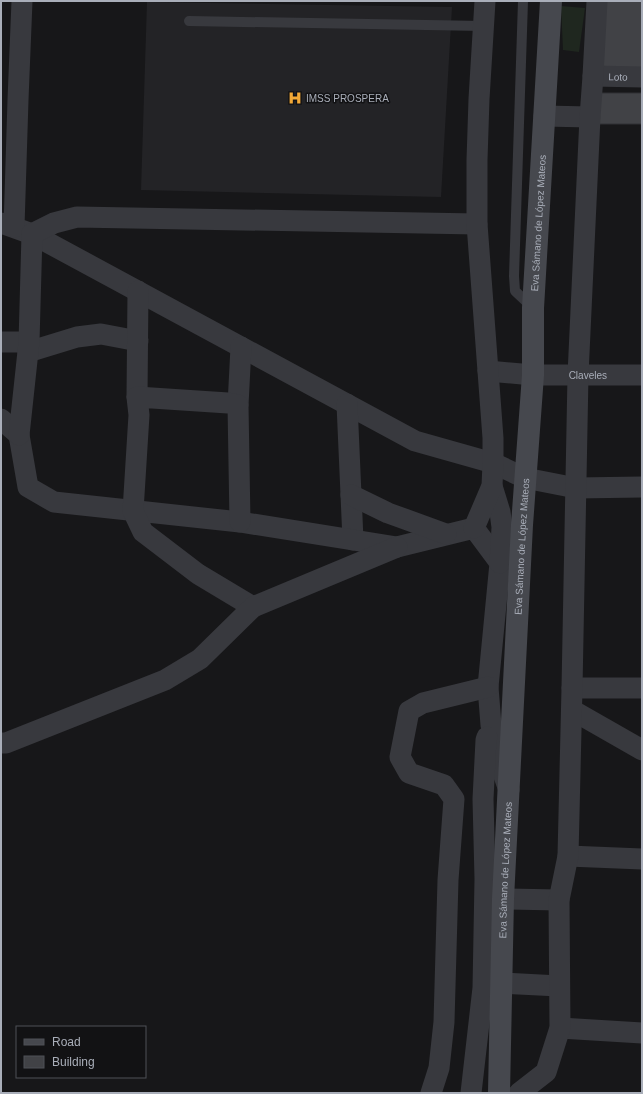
<svg xmlns="http://www.w3.org/2000/svg" width="643" height="1094" font-family="Arial,sans-serif">
	<style>
		.built { fill: #232326 }
		.green { fill: #1f271f }
		.building { fill: #414246; stroke: #313135 }
		.lines { fill: none; stroke-linecap: round; stroke-linejoin: round }
		.service { stroke: #38393e; stroke-width: 10 }
		.minor { stroke: #38393e; stroke-width: 21 }
		.secondary { stroke: #46484e; stroke-width: 22 }
		.labels { text-anchor: middle; stroke-width: 3; stroke-linejoin: round; paint-order: stroke }
		.street-label { font-size: 10px; fill: #a9aeb9; stroke: #121214 }
		.poi-label { font-size: 10px; fill: #a9aeb9; stroke: #121214; text-anchor: start }
	</style>
	<rect width="100%" height="100%" fill="#171719"/>
	<path class="built" d="M147 2 452 7 441 197 141 190Z"/>
	<path class="green" d="M561 6 585 8 579 52 563 50Z"/>
	<path class="building" d="M604 1H642V68H599Z
		M598 93H642V124H597Z"/>
	<g class="lines">
		<path class="service" d="M523 1 514 276 515 291 531 306
			M189 21 484 26"/>
		<g class="minor">
			<path id="s1" d="M593 76 642 77"/>
			<path d="M544 116 590 117"/>
			<path d="M1 223 32 234 415 441 493 463 525 478 576 488 642 487"/>
			<path d="M14 227 18 100 22 1"/>
			<path d="M1 342H29"/>
			<path d="M28 352 77 337 101 334 138 341"/>
			<path id="s2" d="M488 371 533 375H642"/>
			<path d="M137 397 138 291"/>
			<path d="M347 404 353 540"/>
			<path d="M238 405 241 347"/>
			<path d="M1 419 19 435 28 487 54 502 240 522 397 547 474 528 500 563 488 687 491 725 498 759 509 790"/>
			<path d="M19 435 29 342 32 234 54 223 77 217 477 224"/>
			<path d="M492 486 500 512 502 527 500 563"/>
			<path d="M351 495 388 513 446 534"/>
			<path d="M240 522 238 405 228 403 137 397 139 415 133 511 143 532 198 574 253 607"/>
			<path d="M474 528 492 486 493 463V438L477 224V160L479 99 485 1"/>
			<path d="M572 688H642"/>
			<path d="M572 710 642 750"/>
			<path d="M1 743H6L165 680 200 659 253 607 397 547"/>
			<path d="M568 856 642 859"/>
			<path d="M503 899 559 900"/>
			<path d="M501 983 559 986"/>
			<path d="M560 1028 642 1033"/>
			<path d="M431 1093 439 1068 444 1022 448 880 454 799 444 785 409 773 400 757 409 711 423 703 488 687"/>
			<path d="M471 1093 483 988 485 879 483 799 486 740 487 737"/>
			<path d="M519 1093 546 1072 560 1028 559 900 568 856 572 688 578 375 590 117 593 76 597 1"/>
		</g>
		<path class="secondary" id="s3" d="M499 1093 503 899 522 525 533 375V308L551 1"/>
	</g>
	<defs>
		<g id="hospital-bare" transform="scale(1.08)"><path d="M-5-5h3v3.5h4V-5h3V5h-3V1.5h-4V5h-3Z" fill="#f2a836" stroke="#121214" stroke-width="2.5" paint-order="stroke"/></g>
	</defs>
	<g fill-rule="evenodd">
		<use href="#hospital-bare" x="295" y="98"/>
	</g>
	<g class="labels">
		<g class="street-label">
			<text dy="4" stroke="none"><textPath href="#s1" startOffset="25">Loto</textPath></text>
			<text dy="4" stroke="none"><textPath href="#s3" startOffset="871">Eva Sámano de López Mateos</textPath></text>
			<text dy="4" stroke="none"><textPath href="#s2" startOffset="100">Claveles</textPath></text>
			<text dy="4" stroke="none"><textPath href="#s3" startOffset="547">Eva Sámano de López Mateos</textPath></text>
			<text dy="4" stroke="none"><textPath href="#s3" startOffset="223">Eva Sámano de López Mateos</textPath></text>
		</g>
		<g class="poi-label">
			<text x="306" y="102">IMSS PROSPERA</text>
		</g>
	</g>
	<rect width="643" height="1094" fill="none" stroke="#a9aeb9" stroke-width="4"/>
	<rect x="16" y="1026" width="130" height="52" fill="#121214" stroke="#4e5056"/>
	<rect x="24" y="1039" width="20" height="6" fill="#46484e" stroke="#4e5056"/>
	<text x="52" y="1046" font-size="12" fill="#a9aeb9">Road</text>
	<rect x="24" y="1056" width="20" height="12" fill="#414246" stroke="#4e5056"/>
	<text x="52" y="1066" font-size="12" fill="#a9aeb9">Building</text>
</svg>
